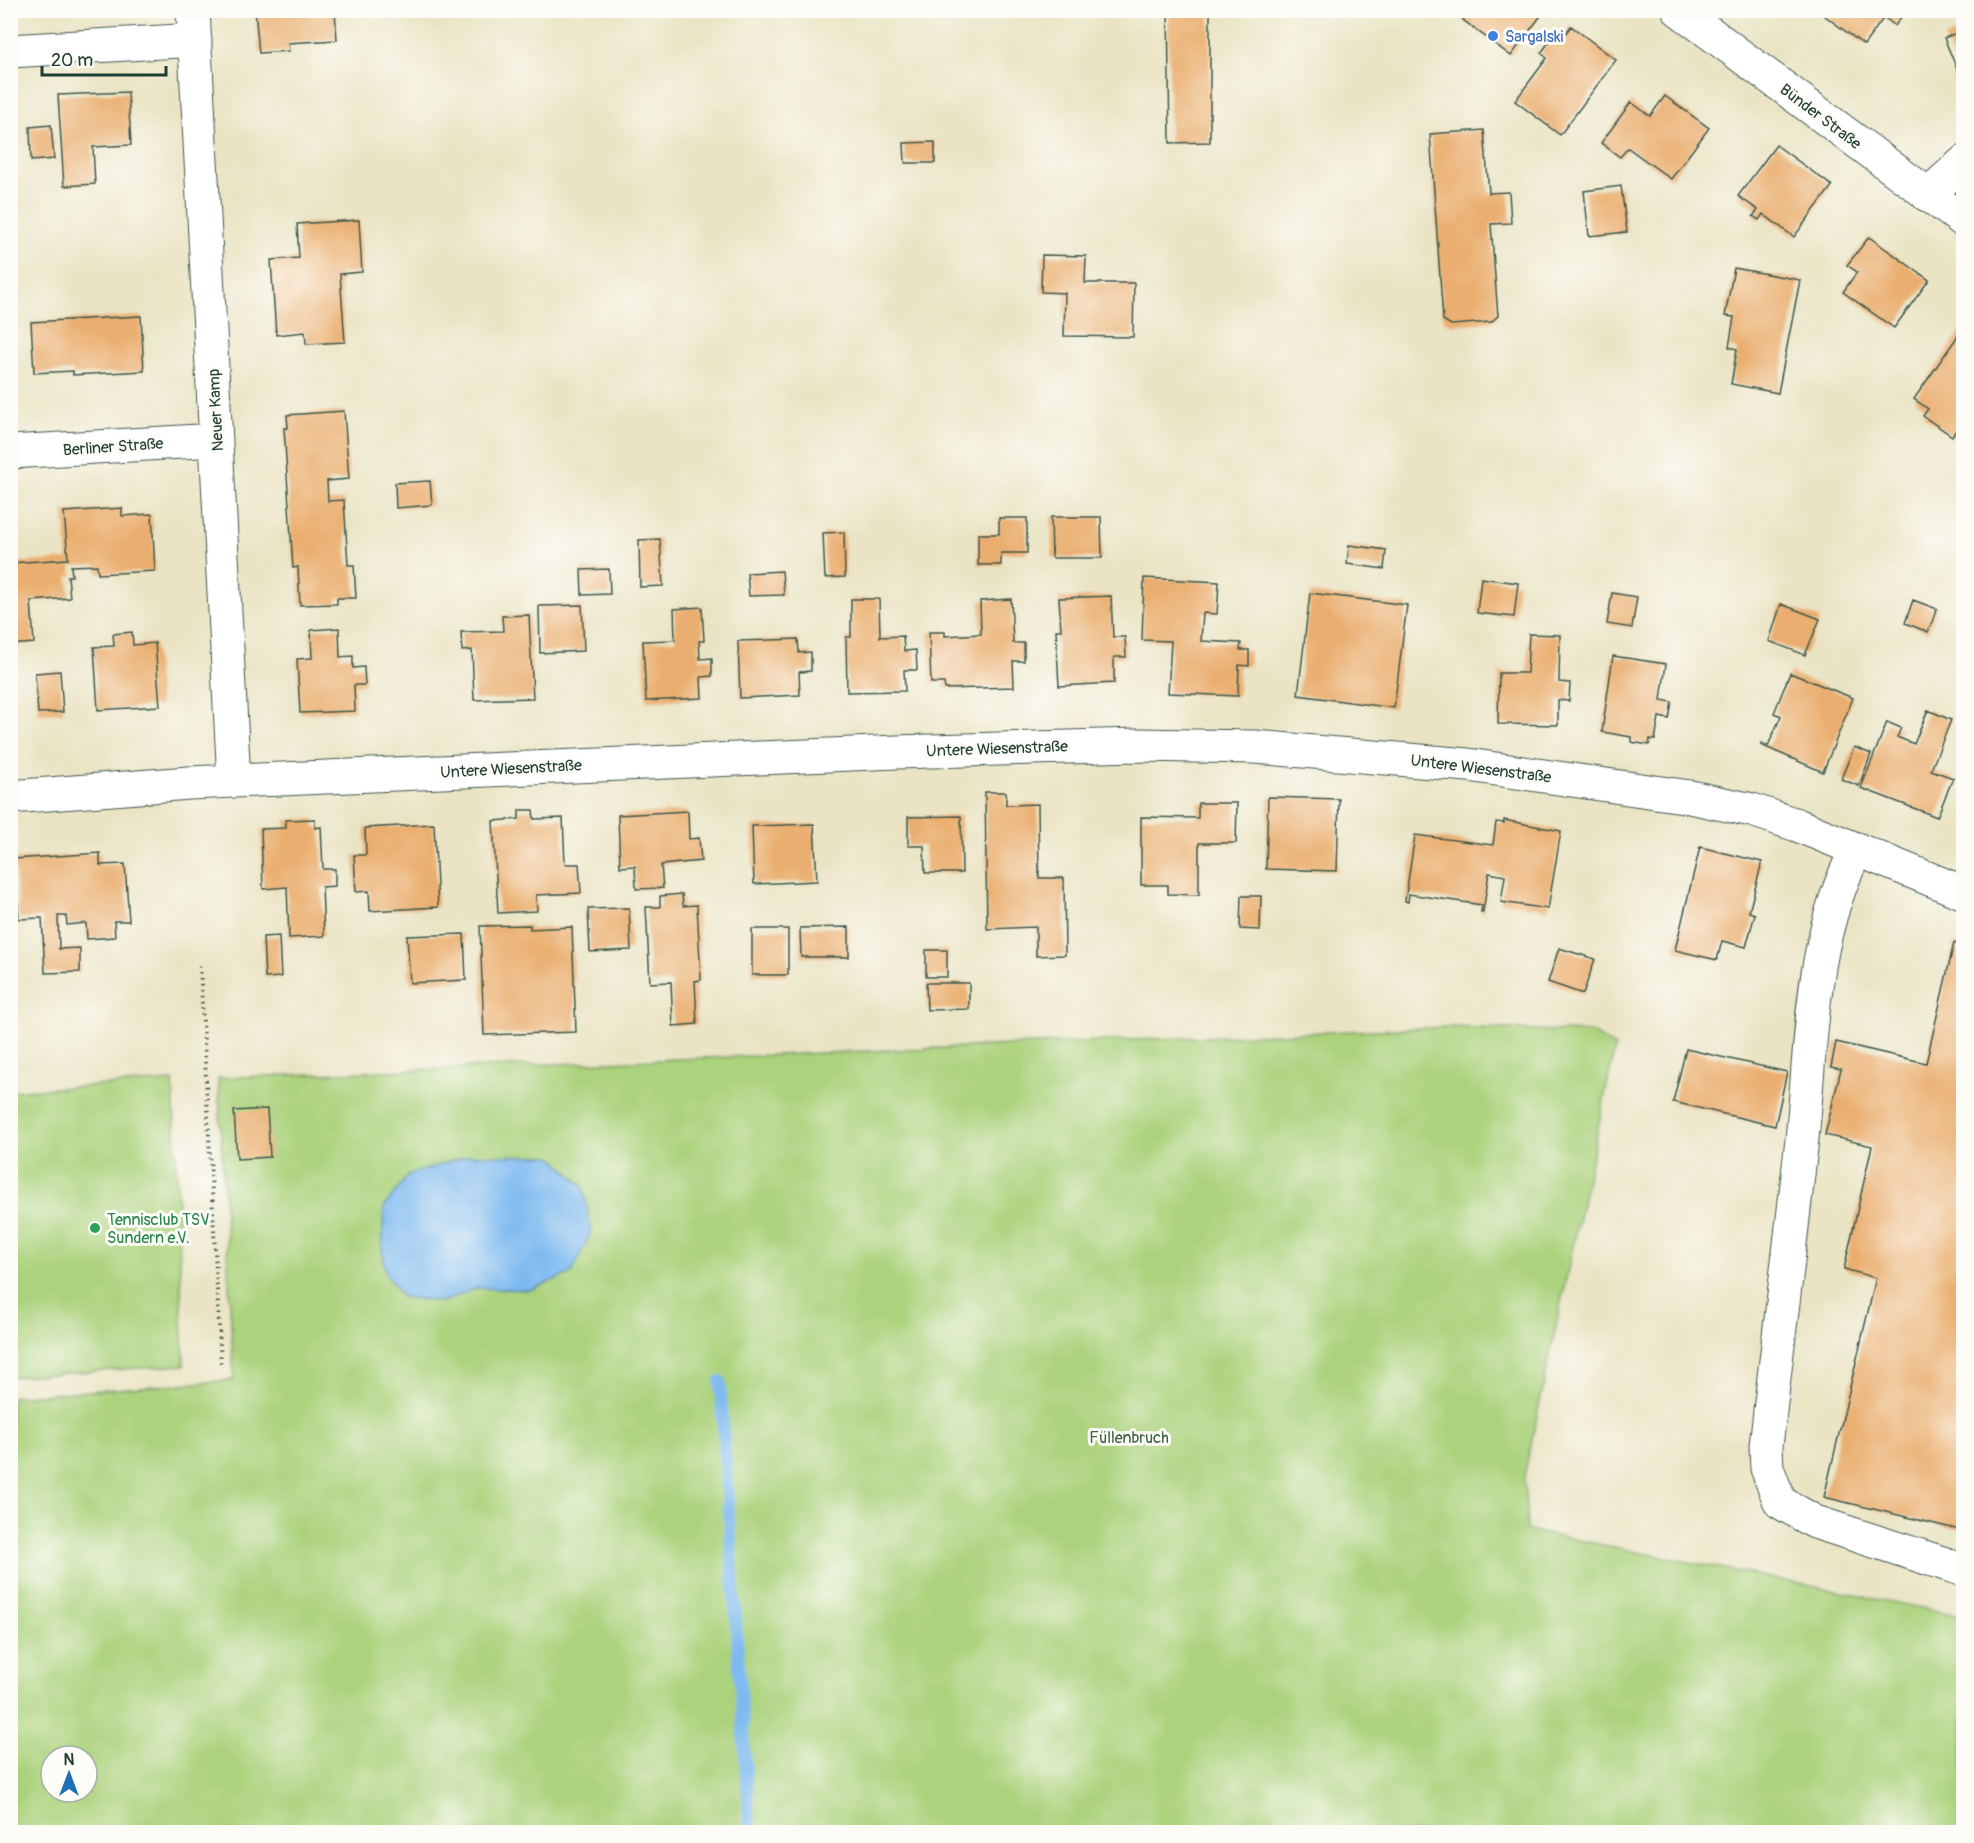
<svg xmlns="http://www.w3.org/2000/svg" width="1974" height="1843" font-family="Pangolin,sans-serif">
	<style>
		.green { fill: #abd27c; stroke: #658858; stroke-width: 1.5; fill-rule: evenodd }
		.water { fill: #7ebaf0; stroke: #4e7c92; stroke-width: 1.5 }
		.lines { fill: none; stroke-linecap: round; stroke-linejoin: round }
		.stream { stroke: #7ebaf0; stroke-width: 12 }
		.building { fill: #eaaf70 }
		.minor-casing { stroke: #3d564a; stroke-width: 35 }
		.major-casing { stroke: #3d564a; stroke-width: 35 }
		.path { stroke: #3d564a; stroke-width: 4; stroke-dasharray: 1.5 4.5; stroke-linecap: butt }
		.minor { stroke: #fff; stroke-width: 33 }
		.major { stroke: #fff; stroke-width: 33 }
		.shop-dot { fill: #3f7fe0; stroke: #fdfcf7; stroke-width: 2 }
		.leisure-dot { fill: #2e9e5b; stroke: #fdfcf7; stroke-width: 2 }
		.labels { text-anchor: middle; stroke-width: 6; stroke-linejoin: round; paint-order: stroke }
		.shop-label { font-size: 16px; fill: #366cbe; stroke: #fdfcf7; text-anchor: start }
		.street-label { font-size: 16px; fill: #1f3d34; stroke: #fdfcf7 }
		.leisure-label { font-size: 16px; fill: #27864d; stroke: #fdfcf7; text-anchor: start }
		.park-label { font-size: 16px; fill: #426246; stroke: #fdfcf7 }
	</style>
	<rect width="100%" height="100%" fill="#fdfcf7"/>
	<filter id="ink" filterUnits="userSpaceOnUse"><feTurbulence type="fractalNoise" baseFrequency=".0167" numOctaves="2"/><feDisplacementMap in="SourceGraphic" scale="12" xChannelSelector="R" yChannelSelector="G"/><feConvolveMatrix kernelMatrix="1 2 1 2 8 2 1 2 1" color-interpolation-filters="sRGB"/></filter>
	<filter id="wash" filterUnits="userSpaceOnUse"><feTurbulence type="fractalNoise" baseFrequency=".008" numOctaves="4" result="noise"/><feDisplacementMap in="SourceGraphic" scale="24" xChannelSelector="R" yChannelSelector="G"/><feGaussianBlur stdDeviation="1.35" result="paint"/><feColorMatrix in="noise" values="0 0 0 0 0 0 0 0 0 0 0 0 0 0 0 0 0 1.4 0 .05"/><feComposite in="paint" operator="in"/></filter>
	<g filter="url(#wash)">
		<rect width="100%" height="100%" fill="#eae4c5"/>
		<path class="green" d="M1448 1027 1591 1032 1615 1047 1524 1477 1527 1530 1963 1616V1832H11V1397L234 1380 218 1078ZM51 1756H87V1792H51Z
			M173 1081 184 1365 11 1377V1091Z"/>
		<path class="water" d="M470 1155 551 1156 583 1186 591 1232 572 1273 530 1290 476 1288 443 1302 402 1297 386 1274 382 1249 384 1207 408 1175Z"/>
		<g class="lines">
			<path class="stream" d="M720 1381 750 1832"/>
		</g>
		<g id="blocks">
			<path class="building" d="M255 10H335L337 40 288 43 289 51 259 53Z
				M1168 10H1210V142L1170 143Z
				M1470 10H1545L1511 56 1463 20Z
				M1817 10H1906L1895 26 1884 17 1864 45Z
				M1571 26 1616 60 1560 135 1515 101 1547 58 1541 53 1558 30 1565 34Z
				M1964 30V75L1960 76 1944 38Z
				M128 92 131 145 93 147 95 184 64 186 58 95Z
				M1665 96 1709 128 1671 179 1628 148 1620 157 1601 143 1631 102 1650 116Z
				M51 125 54 159 31 161 30 127Z
				M1484 130 1489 193 1509 192 1511 223 1491 224 1498 316 1491 322 1451 325 1443 320 1430 134Z
				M935 142V163H905L904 143Z
				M1776 145 1832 186 1794 237 1763 214 1759 220 1753 216 1758 210 1738 196Z
				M1621 186 1627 232 1589 236 1584 191Z
				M359 220 362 272 340 274 345 342 306 344 305 332 276 335 271 260 299 258 297 224Z
				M1869 237 1929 280 1894 328 1843 292 1857 272 1847 265Z
				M1042 255 1086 256 1085 283H1134L1133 337 1064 336 1065 293 1041 292Z
				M1734 268 1800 280 1778 393 1731 384 1737 349 1729 347 1734 317 1725 316Z
				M141 316 144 371 73 375V371L34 373 31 322Z
				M1964 327V434L1957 429 1952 436 1923 416 1928 409 1914 399Z
				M344 411 349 479 327 481 328 501 344 500 348 565H354L356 598H337V604L300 605 298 567 293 568 289 506 284 428H288L287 415Z
				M430 481 432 505 396 508 395 483Z
				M122 508V516L152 514 155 571 98 574 97 565 71 566 72 576H68L70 598 31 601 34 643 10 645V563L68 559 64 512Z
				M1051 517H1101L1102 558H1052Z
				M999 518H1027V553H1001V565H978V534H999Z
				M844 532 845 577 825 578 823 533Z
				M660 539 663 586 640 587 639 540Z
				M1349 545 1386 550 1384 569 1347 564Z
				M609 569 610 594 582 595 581 570Z
				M782 571 784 595 749 596 747 573Z
				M1144 578 1219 582 1217 614 1203 613 1201 641 1241 643 1240 650H1249V666L1239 665 1238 696 1168 693 1171 641 1142 640Z
				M1481 578 1518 583 1514 617 1477 613Z
				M1310 593 1407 605 1394 708 1298 695Z
				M1612 593 1637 597 1632 628 1607 624Z
				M1111 596 1113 637H1125L1126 657H1114V683L1059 686 1056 630H1061L1059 598Z
				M851 599H879L880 637 903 636 904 651 916 650 917 670H904L905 691 847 692 846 637H851Z
				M1011 599 1013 643H1024V661H1013L1014 687 945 689 944 683H931L929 632H945V636L981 634 980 601Z
				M1913 600 1937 609 1928 632 1905 623Z
				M1781 604 1820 619 1805 655 1769 641Z
				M582 605 584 651 540 653 539 606Z
				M702 607 704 641H699L700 659 712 658V676L701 677 702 698 646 701 643 641 675 640 674 609Z
				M529 615 533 698 474 700 472 650 462 651 461 632 503 631 502 616Z
				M339 628 340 657 353 656V668L364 667 365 685H354L355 711 300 713 297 659 312 658 311 630Z
				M132 632 133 645 155 643 160 706 98 710 94 647 114 646 113 634Z
				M1529 634 1560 635 1559 682 1570 683 1569 701 1558 700V725L1498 724 1499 673H1527Z
				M798 639 799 653 811 652V671L799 672 800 695 740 698 738 641Z
				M1613 656 1666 664 1661 700 1672 702 1669 719 1659 717 1655 740 1650 739 1649 745 1631 742V737L1602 732Z
				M10 664 16 716H10Z
				M60 671 63 712 38 713 35 673Z
				M1790 673 1853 698 1823 772 1761 745 1762 743 1768 746 1781 716 1774 713Z
				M1928 710 1951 720 1931 770 1953 778 1937 817 1861 788 1887 722 1901 728 1897 737 1914 744Z
				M1854 747 1871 754 1859 786 1841 779Z
				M985 792H1006V805L1038 804 1039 878H1064L1065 955 1036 956V927L987 929Z
				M1268 797 1339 799 1337 871 1266 869Z
				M1198 803H1237L1236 843H1199V895L1168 894V885H1141V817L1198 818Z
				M519 810H533L534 819 563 818 565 864H579L581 893 536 895 537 911 498 913 493 821 519 819Z
				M688 811 689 839 699 838 701 861 661 865 663 888 636 889 635 866 620 867 618 815Z
				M961 816 962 873H925L924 846H908V817Z
				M315 819V828L321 827 323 869H335V886L322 887 324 936 289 938 287 887 263 889 261 829 286 828V820Z
				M1504 820 1561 831 1548 909 1501 902 1505 876 1489 873 1483 912H1481L1482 905 1409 894 1408 902 1405 901 1415 835 1493 845 1496 822 1504 823Z
				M434 824 438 907 370 911 369 891 356 892 354 855H366L365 828Z
				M814 824 817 881 754 884 752 826Z
				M1700 847 1762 862 1749 912 1755 914 1746 947 1722 941 1717 960 1675 950Z
				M100 853V865L125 864 129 921H114L115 937 87 939 86 923 67 925 66 916H58L59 949 80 948V972L45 973 42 918 19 919 14 859Z
				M682 894 683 906 697 905 701 980 695 981 697 1024 673 1026 671 982 650 983 646 907H660V896Z
				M1241 896H1261L1260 930 1240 929Z
				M629 908 631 950 590 952 588 909Z
				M530 925V929L572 927 576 1032 484 1035 480 926Z
				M849 927V957H801L800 928Z
				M752 929H788V975H752Z
				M464 934 466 980 410 983 407 936Z
				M279 936 281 977 265 978 263 937Z
				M1954 943 1964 946V1531L1824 1497 1876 1278 1844 1269 1872 1146 1825 1135 1841 1069 1831 1067 1836 1042 1926 1063Z
				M1559 948 1595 959 1583 994 1548 982Z
				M926 950H947V977H926Z
				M926 983H969V1009L927 1010Z
				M1686 1049 1787 1072 1775 1126 1673 1102Z
				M267 1109 270 1157 237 1159 234 1111Z"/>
		</g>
	</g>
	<g filter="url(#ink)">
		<use href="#blocks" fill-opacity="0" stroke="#3d564a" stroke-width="1.5"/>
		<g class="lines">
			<g class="minor-casing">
				<path id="minor" d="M193 10 234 781
					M10 51 195 40
					M1927 195 1964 162
					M10 452 216 440
					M10 797 189 783 897 752 1136 745 1255 747 1468 765 1690 797 1752 810 1797 825 1964 893
					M1857 849C1811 936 1812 1033 1803 1129 1792 1234 1778 1340 1766 1446L1767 1468 1780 1502 1815 1522 1964 1570"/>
			</g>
			<g class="major-casing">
				<path id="major" d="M1679 10 1964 221"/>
			</g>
			<path class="path" d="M200 966 221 1364"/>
			<use href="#minor" class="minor"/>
			<use href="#major" class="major"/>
		</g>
	</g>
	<circle class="shop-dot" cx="1493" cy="36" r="6"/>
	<circle class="leisure-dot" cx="95" cy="1228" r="6"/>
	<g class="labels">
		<g class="shop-label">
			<text x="1505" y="42">Sargalski</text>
		</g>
		<g class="street-label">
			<text transform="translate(1821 116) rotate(37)" y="6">Bünder Straße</text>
			<text transform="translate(215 410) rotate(-93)" y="6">Neuer Kamp</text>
			<text transform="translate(113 446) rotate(-4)" y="6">Berliner Straße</text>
			<text transform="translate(997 748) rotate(-2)" y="6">Untere Wiesenstraße</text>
			<text transform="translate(511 768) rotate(-3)" y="6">Untere Wiesenstraße</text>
			<text transform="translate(1481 768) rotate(7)" y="6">Untere Wiesenstraße</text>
		</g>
		<g class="leisure-label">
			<text x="107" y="1225">Tennisclub TSV<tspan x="107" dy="18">Sundern e.V.</tspan></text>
		</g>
		<g class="park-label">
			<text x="1129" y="1443">Füllenbruch</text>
		</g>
	</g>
	<rect width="1974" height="1843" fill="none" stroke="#fdfcf7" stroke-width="36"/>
	<g transform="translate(69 1774)"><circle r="28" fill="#fdfcf7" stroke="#a4b0a9" stroke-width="1.5"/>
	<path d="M0-4.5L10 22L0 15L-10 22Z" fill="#1f6fb2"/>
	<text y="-9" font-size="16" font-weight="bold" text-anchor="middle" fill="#1f3d34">N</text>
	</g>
	<path d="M42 66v9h124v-9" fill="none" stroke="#1f3d34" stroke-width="3"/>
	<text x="51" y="66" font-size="18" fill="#1f3d34" stroke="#fdfcf7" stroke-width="4.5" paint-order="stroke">20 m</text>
</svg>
